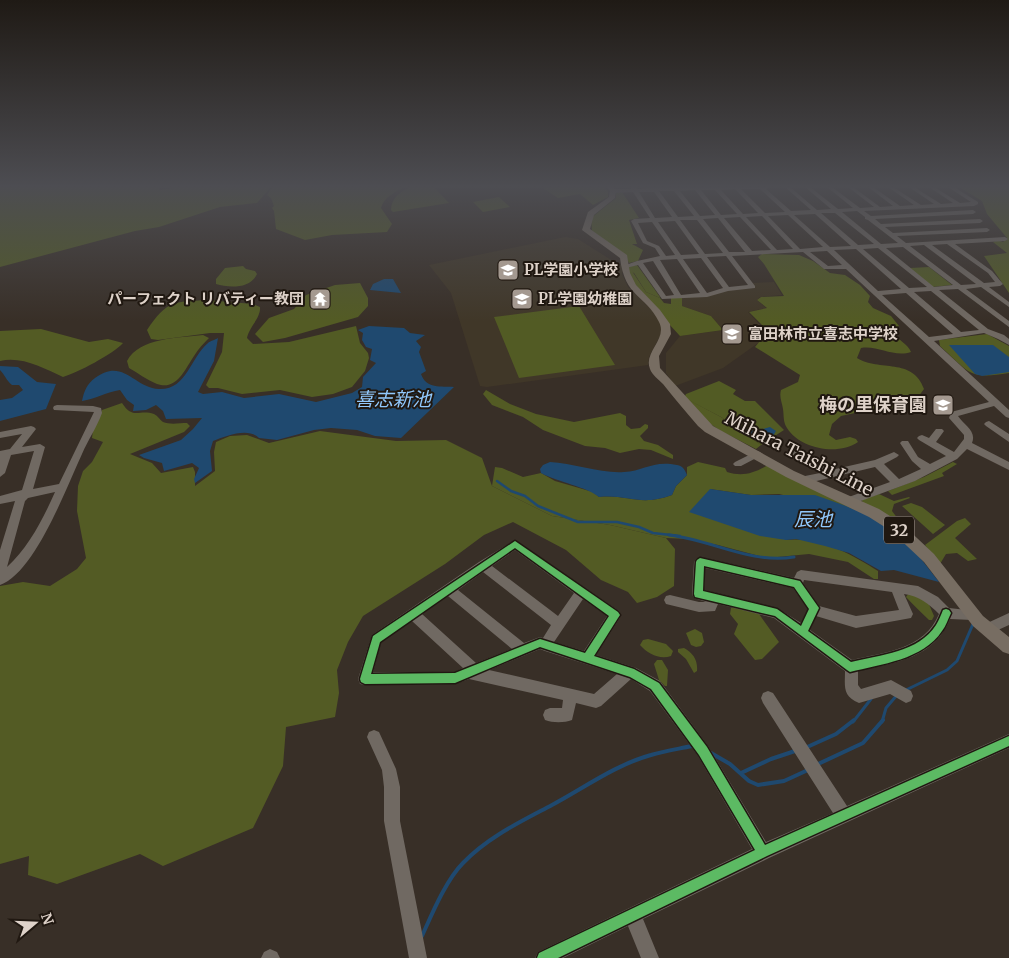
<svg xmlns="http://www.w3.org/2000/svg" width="1009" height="958" font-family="Merriweather,'Noto Sans JP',serif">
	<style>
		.education { fill: #403728 }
		.green { fill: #525b24 }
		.forest { fill: #535b24 }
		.water { fill: #1f496f }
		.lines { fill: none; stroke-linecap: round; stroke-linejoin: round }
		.stream-far2 { stroke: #1f496f; stroke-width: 2.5 }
		.stream-far1 { stroke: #1f496f; stroke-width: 3 }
		.stream { stroke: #1f496f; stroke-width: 4 }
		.minor { fill: #706962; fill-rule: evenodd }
		.major { fill: #776d62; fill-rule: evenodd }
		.cycleway-casing { stroke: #201811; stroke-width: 3 }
		.cycleway { fill: #5cba63; fill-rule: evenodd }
		.labels { text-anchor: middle; stroke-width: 4; stroke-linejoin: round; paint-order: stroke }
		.far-poi-label { font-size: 15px; font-weight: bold; fill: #ded2c9; stroke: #201811; text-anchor: start }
		.shield { fill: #201811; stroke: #a59a92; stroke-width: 1 }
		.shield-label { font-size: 16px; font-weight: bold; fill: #ded2c9 }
		.poi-label { font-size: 18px; font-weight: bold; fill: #ded2c9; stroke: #201811; text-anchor: end }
		.street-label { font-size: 18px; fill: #ded2c9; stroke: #201811 }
		.water-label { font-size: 19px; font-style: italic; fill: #91c8fc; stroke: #201811 }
	</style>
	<rect width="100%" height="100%" fill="#382f27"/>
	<path class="education" d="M565 237 578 239 616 263 624 266 622 274 628 287 654 312 661 324V334L649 357 648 365 487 387 480 386 451 293 429 265Z
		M774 282 782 295 760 297 757 300 766 308 748 312 766 331 761 341 723 368 675 386 666 373V353L680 336 723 330 711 316 682 306V298L706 296 728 290 755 288 752 283Z"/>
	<path class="green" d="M0 187H160L159 190 181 187H271L257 203 220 207 159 227 135 231 0 267Z
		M411 187H434L449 203 393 212 391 210C391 198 401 191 411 187Z
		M499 197 510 207 483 212 473 202Z
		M637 265 660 297V298L646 292 634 273 628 271V267Z
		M243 266 246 269 255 271 257 274C250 289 229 288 216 284V279L225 268Z
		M929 267 952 285 932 287 910 268Z
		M207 300 253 304 260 307C261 318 249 327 247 338L253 344 289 342 356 326 360 343 368 353 369 358 365 371 352 387 333 394 312 397 280 390 242 394 218 388H209L206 385 222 352 224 333H210L158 340 151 339 147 330C167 300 174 302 207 300Z
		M579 306 615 365 519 378 494 317Z
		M719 381 736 390 733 394 745 401H755L784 430 761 445 721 417 684 398 686 394Z
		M698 462 725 468 727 472C743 477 754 473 768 465L870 516 779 494 751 495 710 489 786 540C818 536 852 554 878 571V579H874L848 562 809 554 767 558 718 545 689 539 666 538 610 525 552 516 492 486 495 467 502 468 523 477 541 473 555 481 593 492 599 497C628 494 640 507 672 495L676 486 687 475V467Z
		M953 462 957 464 942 473 944 476 892 495 888 491 924 477Z
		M879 494 894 501 909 497 910 498 894 504 892 511 898 519 894 521 863 504 862 500Z
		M911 503 922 507 945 525 933 534 902 506Z
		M965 518 971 524 955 538 977 559 968 561 957 553 946 554 940 564 925 545 957 521Z"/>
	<path class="forest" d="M272 187H405C395 192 384 197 381 208L392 224 387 232 332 235 305 240 276 229 274 211 272 208 274 206 271 198 267 195Z
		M541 187H603L608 191V197L593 205 580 194 558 198Z
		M959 187H1009V293L984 256 1007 253 993 242 998 240 1003 242 1007 238 987 214 982 201Z
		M622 192 639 218 629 220 637 244H632L643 250 638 261 629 263 625 255 592 231 591 218 616 198V193Z
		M762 254 799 255 813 261 830 273 845 275 860 285 870 296 868 302 873 308 891 316 899 326 890 331C896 338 908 344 911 352 894 358 878 345 861 348L857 358C879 372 913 357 924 389L915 401 884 411H864L841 416 832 424 829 435 836 440 850 437 856 439 858 442C838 456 800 449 787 428 783 422 784 416 783 409 782 402 779 397 781 390L798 382 800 375 755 347 768 331 749 312 767 308 757 300 761 297 784 296 764 264 758 257Z
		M628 271H632L646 292 660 298 664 303 671 304V298H682V306L711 316 723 330 680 336 633 285Z
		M360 283 368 298V306L358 317 285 338 263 342 255 334 269 318 294 309 306 295 335 285Z
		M41 329 89 342 108 339 123 343C113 354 77 373 63 377 43 368 22 356 0 361V331Z
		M987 334 1009 346V373C968 380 969 372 940 346L939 340Z
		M203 335 209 338C204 343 198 349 194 356 185 369 177 391 157 384 147 380 138 373 129 368L127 361C140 337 179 338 203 335Z
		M486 390 510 404 536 414 574 422 620 413 626 416V425L631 429 640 428 645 424 648 425V428L640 436 644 441 658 445 673 455V459L651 450 639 449 620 453 605 448 585 446 543 430 523 417 492 405 483 394Z
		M685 398 721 417 761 445 756 449 721 431 703 419Z
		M122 403C133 420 139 409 154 414 158 416 160 420 163 422 170 425 180 423 187 423L190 426 184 432 130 454 152 463 161 473 193 467 195 472V486L215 471 214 452 216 442 230 436 247 435 269 443 320 431 396 441 446 440 482 458 492 486 552 516 610 525 666 538 675 549 674 586 657 597 637 603 628 592 601 580 566 550 513 522 484 535 445 564 363 616 348 642 337 670 339 693 335 717 286 727 283 766 253 828 163 866 140 854 57 884 28 875 29 856 0 864V586L23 582 50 586 77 569 86 558 77 511 78 486 83 471 92 462 103 442 92 438 93 429 102 410Z
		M909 593 928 602 934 616 932 620H929C921 612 913 605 906 597Z
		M731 608H735L759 614 779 642 762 659 755 660 734 634 738 624 730 614Z
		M695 629 702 633 704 642 701 646 696 647 691 645 686 633Z
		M648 639 666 644 673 651 671 656C660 660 648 654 640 645L643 640Z
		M684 648C693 653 698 660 697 671L694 673 686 659 678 652V649Z
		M657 660H662L668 670 667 686H665L659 680 654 664Z"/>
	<path class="water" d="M384 279H393L401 293 370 290 373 284Z
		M369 326 404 328 410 333 425 335 416 341 421 347 419 352 426 371 421 374C426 389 441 386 454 387L401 438 375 436 357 430 331 428 314 430 277 440 259 438C248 427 226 436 213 441L210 451 212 471 195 483 194 479 199 468 192 463 164 471 162 463 144 458 139 455 181 440 193 429 202 418 166 419 163 411 156 405 146 410 133 411 134 405 127 400 120 390C107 392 95 399 82 401 84 391 87 384 95 378 123 357 134 388 159 389 187 390 190 358 208 343 210 341 215 340 218 338L214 361 198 392 203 394 222 392 244 398 279 394 316 402 352 393 362 387 363 377 376 363 370 360 372 349 366 347 362 340 363 333 358 330Z
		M949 345H993L1009 357V372L982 376 975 374Z
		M0 366 18 367 37 382 56 384 46 409 0 421V400L12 398 23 390 19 385H12C6 380 5 375 0 370Z
		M770 427 776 431 773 436 764 442 752 437 745 431 746 429 755 431Z
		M550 462C573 463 603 474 624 472 644 471 653 460 677 465 683 466 685 470 687 475L676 486 672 495C640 507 628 494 599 497 587 487 558 482 541 473L540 469 543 465Z
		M710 489 751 495H815L846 506 870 516 883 524 918 555 939 582 894 570 881 571 849 553 825 546 796 539 786 540 760 536 689 512Z"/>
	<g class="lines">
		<path class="stream-far2" d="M497 481 511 491 525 496 538 506 578 522H617L639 527 653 533 680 536"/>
		<path class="stream-far1" d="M669 535C712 540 750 564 794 557
			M906 690 947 670 957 661 973 624
			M853 722 871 699
			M882 722 886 708 897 695"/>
		<path class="stream" d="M805 748 836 734 854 720
			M711 753 730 764 749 781 758 785 784 781 808 770
			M818 764 863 743 883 720
			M741 773 771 759 795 751
			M422 936C432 914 446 880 463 863 488 837 520 822 552 805 584 788 615 765 651 755 664 751 678 749 692 746"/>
		<path class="minor" d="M631 187H635L637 189 651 188V187L657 188 672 187H769L766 189 791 211 811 210 785 187H790L817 210 831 209 805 187H810L838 209 853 208 827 187H832L860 208 874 207 848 187H853L880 207 893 206 868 187H873L900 206 914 205 888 187H893L921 205 934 204 909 187H914L941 204 953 203 929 187H934L960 203 971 202 948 187H954L978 202V204L974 206 864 211 871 216 973 210 976 212 973 214 875 219 881 224 980 219 983 221 980 223 885 227 893 233 987 228 990 230 987 232 897 236 906 243 1005 237 1008 239 1005 241 955 244 992 271 1003 284 1000 286 989 287 1009 302V307L981 287 966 289 1009 321V327L958 289 939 290 988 329 1004 335 1009 339V345L998 339 984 333 934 341 1009 410V418L1006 417 994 406 958 416C964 425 977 431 972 443L1009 462V470L967 449 957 459 915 481 850 505 846 504 845 501 846 498 890 482 875 467 804 484 800 483 799 480 800 477 820 473 788 455 786 453 788 451H794L831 470 875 460 894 452 899 455 897 457 884 464 899 479 921 469 912 461 900 443 902 441H908L918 457 930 464 946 456 919 440 917 438 919 436 922 435 929 438 936 429H942L944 431 936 442 954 452 964 439V435L949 418 951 412 989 402 846 269H824L803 252 732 256 755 286V288L728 291 707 297 662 299 638 265 626 268 623 266 637 261 660 256 655 248 643 243 631 221 634 219 650 218 633 192 613 193 610 191 613 189H631ZM735 189 758 213 743 214 721 190ZM741 189H760L785 212 765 213ZM695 190 715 215 700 216 680 191ZM701 190H715L737 214 721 215ZM659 191H674L694 216 678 217ZM639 192H654L672 217 655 218ZM857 211 865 217V219L868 220 898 243 881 244 842 212ZM821 213H835L874 244 858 245ZM815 214 851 246 830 247 794 215ZM788 215 823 247 800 249 768 216ZM762 216 793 249 777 250 746 217ZM740 217 771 250 752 251 724 218ZM718 218 745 252H729L703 219ZM680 220H697L723 253 705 254ZM675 221 699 254 681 255 658 222ZM652 222 675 255 666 256 659 246 647 241 638 223ZM947 244 988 273 995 282 984 283 932 245ZM924 245 976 284 961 285 910 246ZM903 247 953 285 934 287 886 248ZM878 248 927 287 909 288 863 249ZM856 249 901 289 878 291 834 250ZM827 251 842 265 828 266 810 252ZM726 256 748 285 729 287 707 257ZM701 258 723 288 707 293 683 259ZM677 259 700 293 681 295 660 260ZM653 261 674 295 666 296 643 263ZM931 291 979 330 961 332 914 292ZM906 293 953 334 929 337 882 295Z
			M57 405 93 406 101 408 102 413C97 427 88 440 82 454 67 486 35 573 0 585V550L15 501 0 504V496L22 490 34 451 11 455 5 473 0 477V451L10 449 22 434 0 438V432L31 426 34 427 36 429 22 447 40 444 45 447 33 489 59 484 94 412 54 410 53 408 54 406ZM55 492C43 519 29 547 7 567L25 501 28 498Z
			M989 421 1009 434V442L986 426 984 424 986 422Z
			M757 451 760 452 762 454 760 456 741 466H735L733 464 735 462Z
			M515 540 619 611 621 615 619 619 596 655 636 668 660 681 708 746 766 842 833 813 763 703 761 698 763 693 768 691 773 693 847 806 1009 734V748L769 858 643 919 659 958H641L628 926 563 958H535L538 952 752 849 698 756 650 691 631 679 601 706 596 708 576 703 572 720C564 723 553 723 545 720L543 715 545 710 550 708H562L563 700 469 679 455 684 365 685 360 684 358 679 372 635 479 562ZM515 550 574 593 558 616 492 566ZM483 572 551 625 543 638 540 637 524 643 458 590ZM448 596 512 649 476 663 422 614ZM583 599 607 616 584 651 554 642ZM412 621 463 668 455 672H373L381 642ZM540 649 545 651 617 674 594 694 489 670Z
			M700 557 794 578 797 572 801 570 918 586 938 597 949 608 976 611 978 615 976 619 972 620 950 619C933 659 896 662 858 671V685L861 689 891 680 911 691 913 696 911 701 906 703 890 694 859 703C842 696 845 686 845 671L774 618 718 604 715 611 699 612 666 604 664 600 666 596 670 595 699 602H706L694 598 692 594 694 562 696 559ZM705 568 793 588 808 609 801 623 777 608 704 590ZM804 580 892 592 899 610 856 616 819 606 803 583ZM904 594C919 596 929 604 939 614 924 650 885 652 852 660L810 630 816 616 856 628 911 618 913 614Z
			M1009 613V625L987 635 983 633 981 629 983 625Z
			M374 730 379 732 396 769 400 787V821L427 958H409L384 821V787L382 770 367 737 369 732Z
			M270 949 277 952 280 958H261L264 952Z"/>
		<path class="major" d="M607 187H613L616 191 615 198 594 215 590 229 627 255 630 273 636 285 660 310 670 324 671 334 659 356 660 368 713 426 794 471 879 509 901 523 934 554 983 616 1009 637V654L1003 652 973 626 924 562 891 531 869 517 786 477 705 432 698 426C686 412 674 398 663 384 659 380 652 375 650 369 643 352 668 339 659 322 645 294 625 298 620 258L582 230 588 212 609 197 610 191Z"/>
		<g class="cycleway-casing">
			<path id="cycleway" d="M515 541 618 612 620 615 618 618 594 656 634 669 659 683 707 747 765 845 1009 736V746L767 856 558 958H537L539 953 755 850 699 755 651 689 630 677 540 647 455 683 365 684 361 682 360 679 373 636ZM515 548 609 616 585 653 540 639 455 673 371 674 380 642Z
				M700 558 800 581 819 608 808 631 851 662C880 655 919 652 936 625 939 620 941 615 943 610L946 609 949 610 951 613C948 619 946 626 942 631 923 660 881 664 850 672L847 670 775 616 695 597 694 594 696 562 697 560ZM704 566 794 587 809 609 801 626 777 609 703 591Z"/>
		</g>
		<use href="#cycleway" class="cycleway"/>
	</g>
	<linearGradient id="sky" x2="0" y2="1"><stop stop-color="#1f1a15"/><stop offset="0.58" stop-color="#4d4d52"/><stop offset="1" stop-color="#4d4d52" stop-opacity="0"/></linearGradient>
	<rect width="1009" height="321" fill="url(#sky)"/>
	<defs>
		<g id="school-square" transform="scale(1.125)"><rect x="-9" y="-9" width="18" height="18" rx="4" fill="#a49990" stroke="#201811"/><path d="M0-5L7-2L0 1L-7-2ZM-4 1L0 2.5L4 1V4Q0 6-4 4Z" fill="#fff"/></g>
		<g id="temple-square" transform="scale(1.125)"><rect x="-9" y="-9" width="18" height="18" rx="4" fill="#a49990" stroke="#201811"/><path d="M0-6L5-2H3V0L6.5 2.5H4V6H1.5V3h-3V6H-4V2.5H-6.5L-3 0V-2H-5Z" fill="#fff"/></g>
	</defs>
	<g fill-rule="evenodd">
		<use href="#school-square" x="508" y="270"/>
		<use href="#temple-square" x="320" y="299"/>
		<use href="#school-square" x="522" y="299"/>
		<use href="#school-square" x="732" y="334"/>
		<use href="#school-square" x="943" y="405"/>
	</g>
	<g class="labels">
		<g class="far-poi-label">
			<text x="524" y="275">PL学園小学校</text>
			<text x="304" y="304" text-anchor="end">パーフェクト リバティー教団</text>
			<text x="538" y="304">PL学園幼稚園</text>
			<text x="748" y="339">富田林市立喜志中学校</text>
		</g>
		<rect class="shield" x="884" y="516.5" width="30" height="27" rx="4"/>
		<g class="shield-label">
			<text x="899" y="536">32</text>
		</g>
		<g class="poi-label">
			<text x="927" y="411">梅の里保育園</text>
		</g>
		<g class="street-label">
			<text transform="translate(799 454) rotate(27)" y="6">Mihara Taishi Line</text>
		</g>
		<g class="water-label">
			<text x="393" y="406">喜志新池</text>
			<text x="813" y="526">辰池</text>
		</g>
	</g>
	<g transform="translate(35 923) rotate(71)" stroke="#201811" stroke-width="4" paint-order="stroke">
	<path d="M0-4L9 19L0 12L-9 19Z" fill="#ded2c9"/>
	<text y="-8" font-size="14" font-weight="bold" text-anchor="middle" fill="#ded2c9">N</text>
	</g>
</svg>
